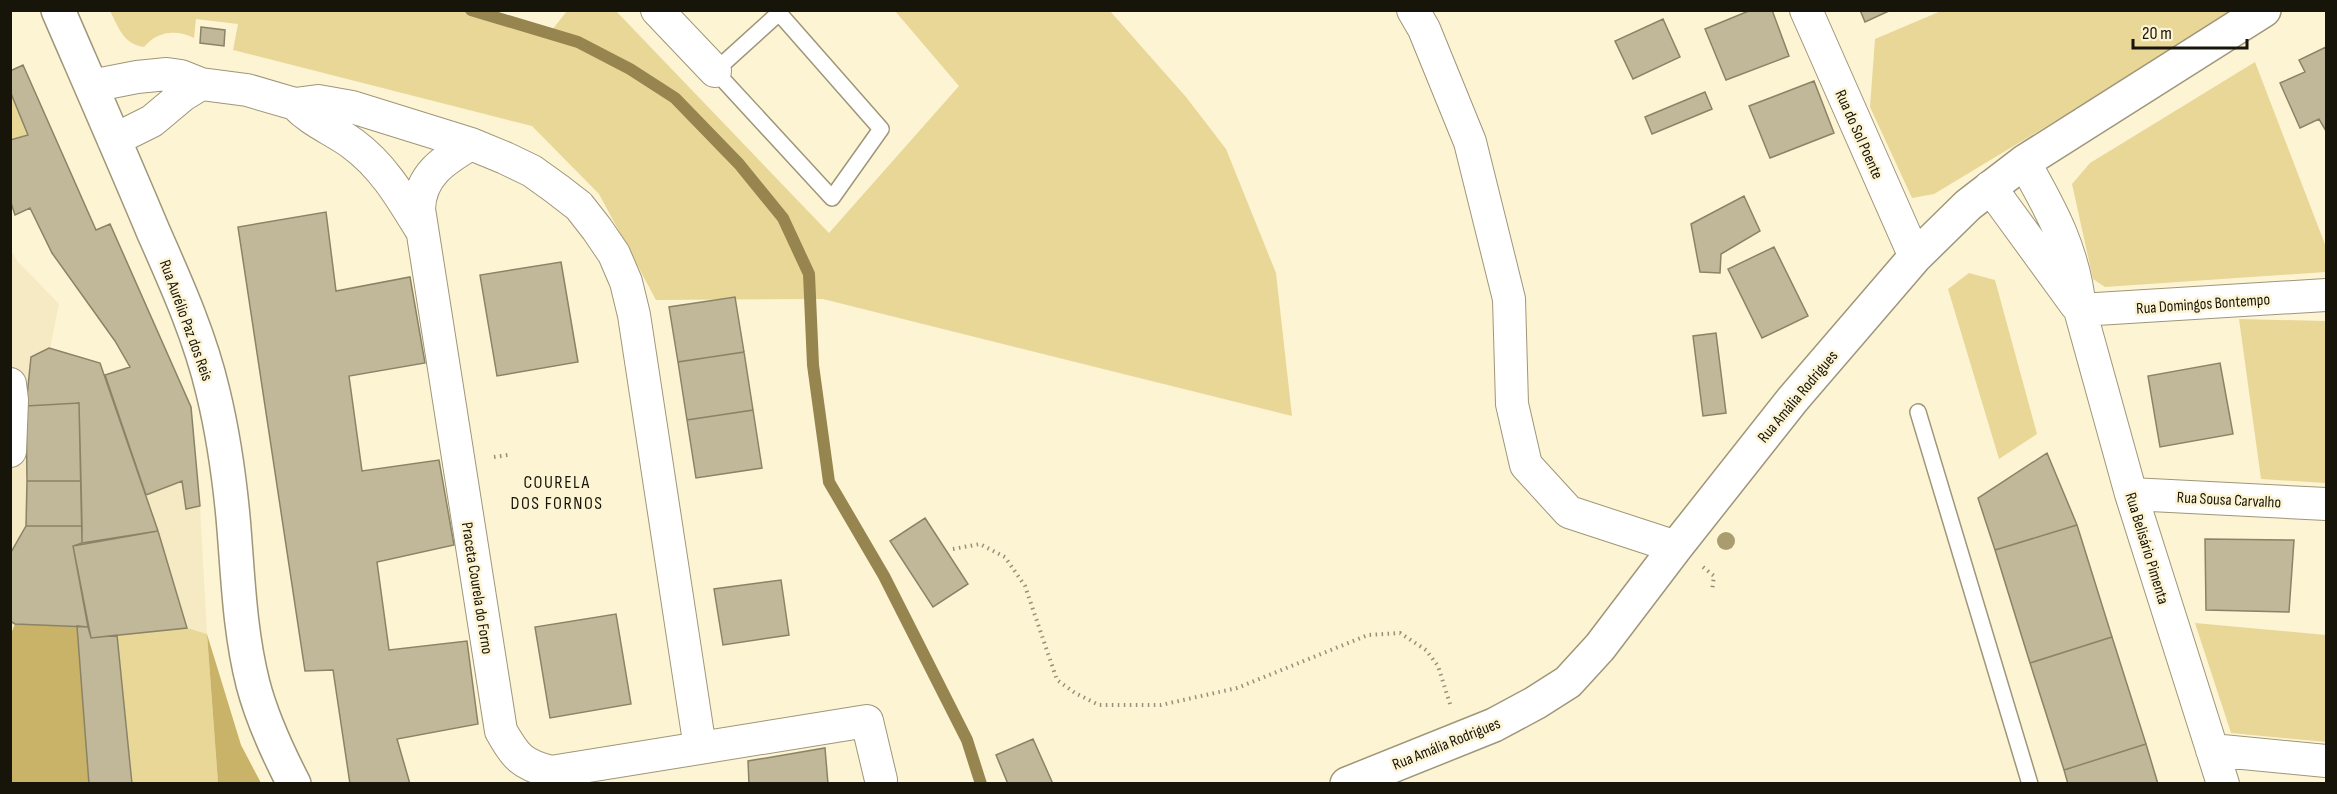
<svg xmlns="http://www.w3.org/2000/svg" width="2337" height="794" font-family="'Sofia Sans Condensed',sans-serif">
	<style>
		.built { fill: #f5eac3 }
		.green { fill: #e9d798 }
		.forest { fill: #c9b368 }
		.lines { fill: none; stroke-linecap: round; stroke-linejoin: round }
		.stream { stroke: #96854e; stroke-width: 12 }
		.building { fill: #c1b899; stroke: #8b8366; stroke-width: 1.5 }
		.lane-casing { stroke: #9f9679; stroke-width: 18 }
		.street-casing { stroke: #9f9679; stroke-width: 34 }
		.secondary-casing { stroke: #9f9679; stroke-width: 36 }
		.path { stroke: #969079; stroke-width: 4; stroke-dasharray: 1.5 4.5; stroke-linecap: butt }
		.lane { stroke: #fff; stroke-width: 15 }
		.street { stroke: #fff; stroke-width: 32 }
		.secondary { stroke: #fff; stroke-width: 33 }
		.tree { fill: #a99d6f }
		.labels { text-anchor: middle; stroke-width: 5; stroke-linejoin: round; paint-order: stroke }
		.street-label { font-size: 16px; fill: #171409; stroke: #fdf4d4 }
		.neighbourhood-label { font-size: 18px; letter-spacing: 1.5px; fill: #171409; stroke: #fdf4d4 }
	</style>
	<rect width="100%" height="100%" fill="#fdf4d4"/>
	<path class="built" d="M10 249 18 262 59 304 50 348 100 363 147 494 182 481 187 509 200 506 207 634 187 628 11 783Z"/>
	<path class="green" d="M492 10 552 30 567 11H616L829 233 959 86 895 11H1110L1186 97 1226 149 1276 273 1292 416 823 299 656 300 599 194 532 126 233 50 238 24 196 19 194 38C176 29 157 31 144 47 123 44 119 28 110 11Z
		M1941 11H2238L1934 194 1912 198 1870 107 1875 39Z
		M2255 62 2326 247V272L2105 287 2093 279 2072 184 2090 163Z
		M10 91 28 135 11 140H10Z
		M1969 273 1995 280 2037 434 1999 459 1948 289Z
		M2239 319 2326 321V483L2261 479Z
		M2195 623 2326 635V742L2231 733Z
		M187 628 207 634 218 783H132L117 635Z"/>
	<path class="forest" d="M15 624 77 626 89 783 11 784V634Z
		M207 634 241 745 261 783H218Z"/>
	<g class="lines">
		<path class="stream" d="M471 10 578 42 630 69 675 98 739 164 783 218 809 274 813 365 829 482 884 576 967 740 981 784"/>
	</g>
	<path class="building" d="M1751 10H1772L1789 56 1726 80 1705 29Z
		M1860 10H1891L1865 22Z
		M1663 19 1680 57 1633 79 1615 41Z
		M201 27 225 30 224 46 200 43Z
		M2326 47V131L2319 119 2300 128 2280 83 2305 72 2299 60Z
		M23 65 96 230 110 224 191 407 200 506 186 509 182 481 146 495 105 375 130 367 115 341 52 253 30 208 15 215 10 200V140L28 135 10 91V71Z
		M1814 81 1834 133 1770 158 1749 106Z
		M1705 92 1712 109 1652 134 1645 117Z
		M1744 196 1760 231 1721 254 1720 273 1700 272 1691 224Z
		M326 212 336 291 410 277 425 363 349 376 362 471 439 460 454 545 377 562 389 650 467 641 478 724 397 739 410 784H350L333 670 305 671 238 227Z
		M1774 247 1808 316 1762 338 1728 269Z
		M561 262 578 362 497 376 480 275Z
		M735 297 744 352 678 362 669 307Z
		M1716 333 1726 413 1703 416 1693 336Z
		M49 348 100 363 158 531 82 543 79 403 26 406 31 357Z
		M744 352 753 410 687 420 678 362Z
		M2220 363 2233 434 2160 447 2148 376Z
		M79 403 81 481H27L26 406Z
		M753 410 762 468 696 478 687 420Z
		M2047 453 2077 525 1995 550 1978 498Z
		M27 481H81L82 526H26Z
		M925 518 968 584 933 607 890 541Z
		M2077 525 2112 637 2030 663 1995 550Z
		M26 526H82V543L73 546 88 627 15 624 10 621V554Z
		M158 531 187 628 91 638 73 546Z
		M2205 539 2294 540 2289 612 2206 610Z
		M781 580 789 635 723 645 714 589Z
		M616 614 631 704 550 718 535 627Z
		M77 626 88 627 91 638 117 635 132 784H89Z
		M2112 637 2146 744 2064 770 2030 663Z
		M1033 739 1053 784H1008L996 755Z
		M2146 744 2158 784H2068L2064 770Z
		M825 748 828 784H749L748 761Z"/>
	<g class="lines">
		<g class="lane-casing">
			<path id="lane" d="M779 13 881 129 832 198 715 71Z
				M1918 412 2030 784"/>
		</g>
		<g class="street-casing">
			<path id="street" d="M657 10 715 71
				M1413 10 1424 29 1470 142 1509 299 1512 404 1526 465 1569 512 1676 547
				M1806 10 1915 257
				M91 86 137 77 167 74 181 76 201 84 247 90 295 104 318 101 352 107 471 144 505 158 532 171 557 189 579 206 597 229 614 254 626 282 634 315 700 748
				M295 104C312 122 334 130 353 144 383 166 401 197 420 228
				M114 140 152 121 183 95 201 84
				M471 144C444 160 420 175 419 209L501 731C516 757 521 764 551 772L867 721 881 780
				M2024 162C2052 211 2075 253 2080 310L2131 494 2223 784
				M1990 187 2076 305
				M2080 310 2326 295
				M10 384 12 400 10 451
				M2131 494 2326 504
				M2212 750 2326 761"/>
		</g>
		<g class="secondary-casing">
			<path id="secondary" d="M58 10C90 84 122 157 153 231 176 283 200 336 213 392 223 433 229 475 233 517 238 573 239 629 253 684 262 719 277 751 294 784
				M1347 784 1494 725 1535 703 1568 682 1600 647 1676 547 1793 399 1915 257 1968 205 2024 162 2264 10"/>
		</g>
		<path class="path" d="M494 457 508 455
			M953 549 980 544 1005 557 1025 586 1057 680 1075 693 1099 705H1161L1237 688 1368 635 1400 633 1426 650 1438 666 1450 704
			M1703 567 1714 576 1712 591"/>
		<use href="#lane" class="lane"/>
		<use href="#street" class="street"/>
		<use href="#secondary" class="secondary"/>
	</g>
	<circle class="tree" cx="1726" cy="541" r="9"/>
	<g class="labels">
		<g class="street-label">
			<text transform="translate(1860 134) rotate(66)" y="6">Rua do Sol Poente</text>
			<text transform="translate(2203 303) rotate(-4)" y="6">Rua Domingos Bontempo</text>
			<text transform="translate(187 320) rotate(70)" y="6">Rua Aurélio Paz dos Reis</text>
			<text transform="translate(1797 396) rotate(-50)" y="6">Rua Amália Rodrigues</text>
			<text transform="translate(2229 499) rotate(3)" y="6">Rua Sousa Carvalho</text>
			<text transform="translate(2148 548) rotate(73)" y="6">Rua Belisário Pimenta</text>
			<text transform="translate(478 588) rotate(81)" y="6">Praceta Courela do Forno</text>
			<text transform="translate(1446 743) rotate(-22)" y="6">Rua Amália Rodrigues</text>
		</g>
		<g class="neighbourhood-label">
			<text x="557" y="488">COURELA<tspan x="557" dy="21">DOS FORNOS</tspan></text>
		</g>
	</g>
	<rect width="2337" height="794" fill="none" stroke="#171409" stroke-width="24"/>
	<path d="M2133 39v9h114v-9" fill="none" stroke="#171409" stroke-width="3"/>
	<text x="2142" y="39" font-size="18" fill="#171409" stroke="#fdf4d4" stroke-width="4.5" paint-order="stroke">20 m</text>
</svg>
